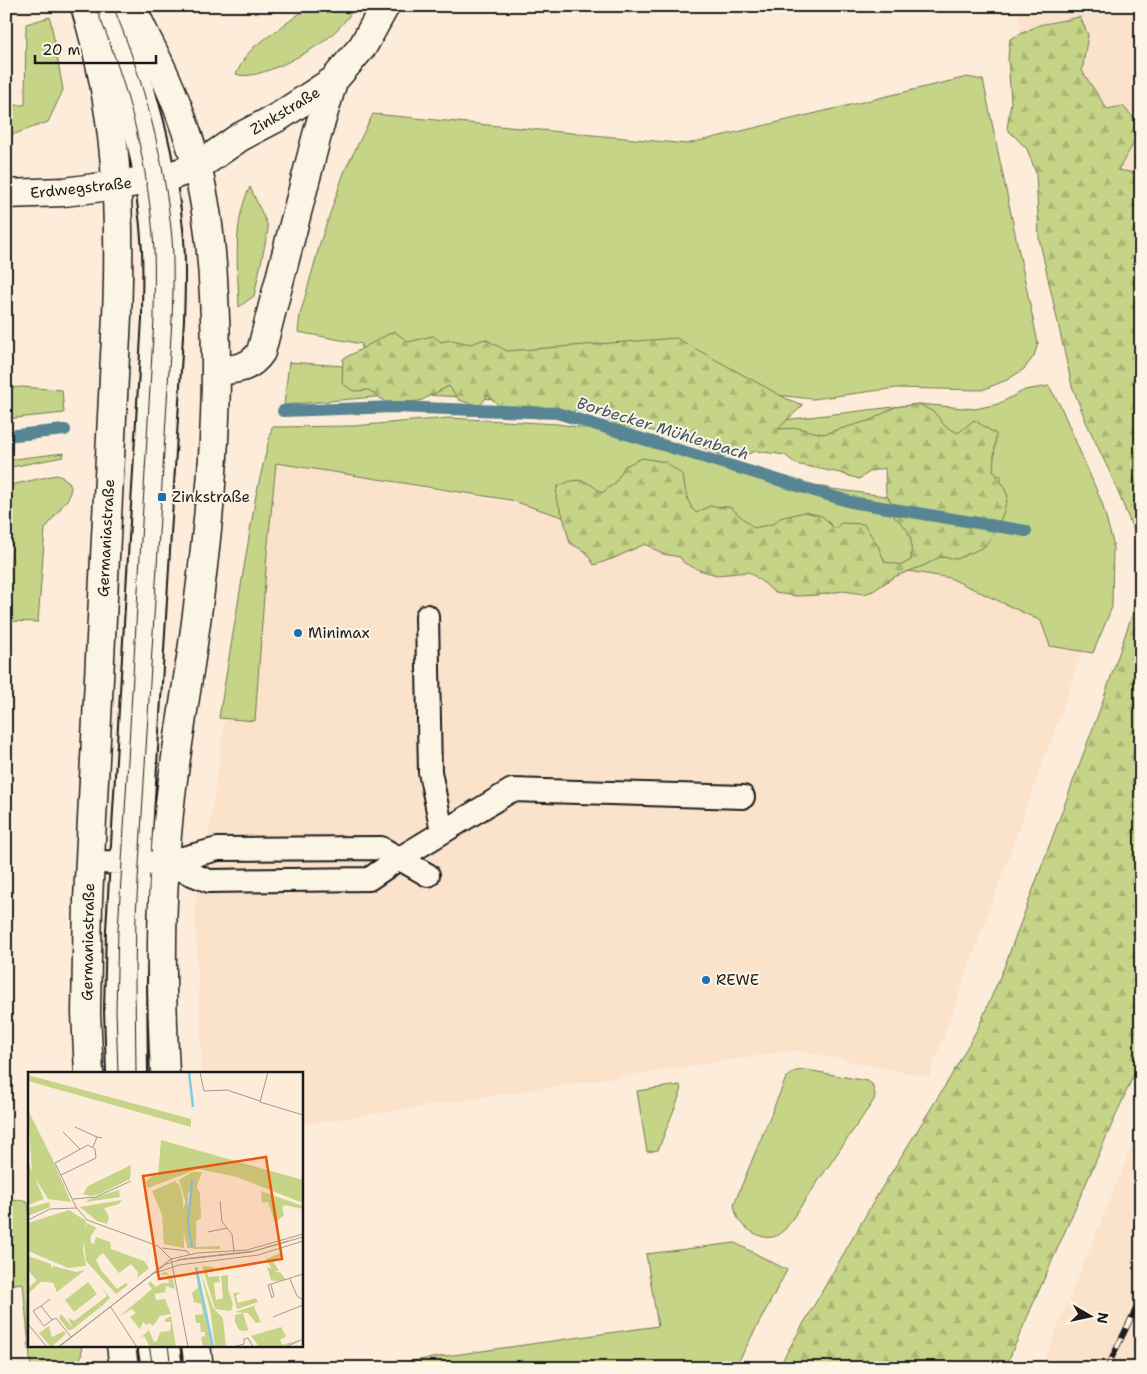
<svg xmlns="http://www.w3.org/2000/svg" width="1147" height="1374" font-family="'Shantell Sans',sans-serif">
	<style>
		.built { fill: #fbe2cb }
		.green { fill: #c6d488; stroke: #717852 }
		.forest { fill: url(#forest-firs); stroke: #717852 }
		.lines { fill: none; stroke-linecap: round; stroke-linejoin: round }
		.stream { stroke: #598593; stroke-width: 12 }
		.lane-casing { stroke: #1c1c1c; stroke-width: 26 }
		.street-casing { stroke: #1c1c1c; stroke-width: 31 }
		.secondary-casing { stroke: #1c1c1c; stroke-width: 31 }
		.lane { stroke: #fcf5e5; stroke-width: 22 }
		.street { stroke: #fcf5e5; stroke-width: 28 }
		.secondary { stroke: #fcf5e5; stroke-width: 28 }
		.tram { stroke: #1c1c1c; stroke-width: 1 }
		.rail-casing { stroke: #1c1c1c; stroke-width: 5.5 }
		.rail { stroke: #fcf5e5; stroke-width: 4; stroke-dasharray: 11; stroke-linecap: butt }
		.poi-dot { fill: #1f6fb2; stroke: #fcf5e5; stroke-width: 2 }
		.labels { text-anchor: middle; stroke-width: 4; stroke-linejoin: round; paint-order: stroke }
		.street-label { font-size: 15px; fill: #1c1c1c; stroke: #fcf5e5 }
		.poi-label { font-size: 15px; fill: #1c1c1c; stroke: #fcf5e5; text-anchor: start }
		.water-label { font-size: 16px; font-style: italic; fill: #405961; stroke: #fcf5e5 }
		.inset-river { fill: none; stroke: #82cbe2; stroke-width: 2.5 }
		.inset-road { fill: none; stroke: #a2998d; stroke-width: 1 }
		.view { fill: #e8590c; fill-opacity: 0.15; stroke: #e8590c; stroke-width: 2.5 }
		.inset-edge { fill: none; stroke: #1c1c1c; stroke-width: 2.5 }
	</style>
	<defs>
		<pattern id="forest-firs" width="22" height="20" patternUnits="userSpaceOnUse" patternTransform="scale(1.25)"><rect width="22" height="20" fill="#c6d488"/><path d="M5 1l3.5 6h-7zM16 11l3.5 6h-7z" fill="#aab575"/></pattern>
	</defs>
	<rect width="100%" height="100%" fill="#fcecd9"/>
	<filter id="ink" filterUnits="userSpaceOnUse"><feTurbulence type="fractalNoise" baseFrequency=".02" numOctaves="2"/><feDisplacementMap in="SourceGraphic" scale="10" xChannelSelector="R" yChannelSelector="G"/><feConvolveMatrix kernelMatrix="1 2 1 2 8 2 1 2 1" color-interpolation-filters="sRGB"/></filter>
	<g filter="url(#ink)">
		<path class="built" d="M1018 6H1141V198L1059 177 1021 43Z
			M266 461 1100 604 929 1077 794 1050 301 1125V1073H202L195 904 210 824 231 672Z
			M1141 1125V1368H1041L1137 1134Z"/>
		<path class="green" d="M310 6H356C348 18 339 29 328 38 312 51 255 83 236 74L245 57 254 47Z
			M50 17 63 90 48 122 6 137V105H25L26 24Z
			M967 77 983 80 1038 343 1034 356 1024 369 1007 380 982 390 896 388 813 399 361 350 362 344 298 332 300 315 321 240 345 170 373 114 687 144Z
			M250 187 267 224 268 230 254 296 239 307C238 268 232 222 250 187Z
			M289 362 397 370 775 421 919 404 975 409 998 404 1025 390 1049 386 1061 407 1102 503 1113 543 1112 607 1093 653 1050 646 1041 621 950 578 879 566 688 551 645 544 510 500 276 463 267 554 255 721 219 718 256 495 272 427 353 426 448 418 558 424 603 431 686 455 832 489 999 511 1001 476 777 448 612 415 516 400 408 394 284 405Z
			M22 387 62 390 64 413 6 419V388Z
			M64 453 63 457 6 468V460Z
			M56 475 62 477 68 481 71 487 69 497 45 529 38 622 6 621 12 543 6 542V486Z
			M807 1070 867 1081 872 1084 875 1094 874 1100 786 1228C776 1239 767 1240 754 1233 741 1226 736 1219 734 1204L786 1078 796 1071Z
			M680 1085 681 1092 658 1150 647 1152 637 1091Z
			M20 1200 29 1203V1345H81C83 1360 80 1358 72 1368H31L23 1283 6 1285V1202Z
			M735 1243 787 1270 735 1368H411L404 1362 658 1326 646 1254Z"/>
		<path class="forest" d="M1080 17 1088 35 1082 71 1107 109 1123 106 1141 126 1131 148 1118 170 1141 174V1058L1005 1368H778L878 1194 951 1076 979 1026 1005 965 1100 709 1133 612 1139 569 1135 534 1112 477 1087 424 1072 386 1039 238 1036 173 1027 149 1007 129 1011 102 1008 57 1010 39 1039 25Z
			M394 331 408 342 433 336 441 342 451 340 471 344 485 339 507 351 676 338 787 399 803 405 778 429 798 428 823 434 871 420 895 407 919 404 935 413 945 426 958 433 974 420 996 434 993 470 1001 481 1008 496 1003 514 995 533 984 547 957 559 940 557 925 565 894 577 873 591 864 594 843 591 818 595 796 596 775 593 765 584 749 572 717 575 699 570 684 563 680 557 663 554 645 544 612 559 594 565 586 552 570 543 562 513 556 499 557 487C578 476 585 479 602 493L615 483 625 466 642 458 665 462 683 475C685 488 686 503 696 513L710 506 730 507 754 528 773 524 780 518 805 512 822 516 835 529 841 523 864 524 878 546 885 562 902 565 911 560C912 536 912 532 894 517L892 504 886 494 885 468 871 471 859 479 840 473 796 464 785 455 756 451 737 458 719 454 666 433 617 425 584 404 567 416 537 418 521 412 501 408 488 395 480 406 459 400 449 386 420 401 387 403 369 390 353 391 342 383 343 359Z"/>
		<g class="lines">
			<path class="stream" d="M283 411 395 407 557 413 851 502 1026 531
				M6 436 65 430"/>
			<g class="lane-casing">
				<path id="lane" d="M113 6C144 81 165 159 172 239 174 266 173 293 172 319L136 914 135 980 136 1073
					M97 12C128 88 149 167 154 250 155 273 154 296 154 319L118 930 116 1010 118 1073
					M427 616 430 772 442 831
					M90 862 164 863 218 849 381 848 428 875
					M164 863 209 881 369 879 400 858 512 790 743 797
					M149 1345 153 1368
					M168 1345 171 1368"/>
			</g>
			<g class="street-casing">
				<path id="street" d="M6 194 64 192 117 185 164 178 197 167 240 137 280 116 333 81 363 46 385 6
					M217 371C235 369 250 369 261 352L317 135 333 81"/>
			</g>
			<g class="secondary-casing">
				<path id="secondary" d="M85 6C117 111 121 208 117 316L88 900 86 1013 89 1073
					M130 6C138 18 143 32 150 45 170 84 186 125 197 167 208 209 212 253 214 296 221 412 209 529 193 644 186 694 177 745 171 795 160 887 160 980 165 1073
					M121 1345 124 1368
					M196 1345 199 1368"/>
			</g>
			<use href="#lane" class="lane"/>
			<use href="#street" class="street"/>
			<use href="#secondary" class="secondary"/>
			<path class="tram" d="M95 6C128 83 149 166 154 250 155 273 154 296 154 319L118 930 116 1010 118 1073
				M113 6C144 81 165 159 172 239 174 266 173 293 172 319L136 914 135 980 136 1073
				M149 1345 153 1368
				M168 1345 171 1368"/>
			<g class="rail-casing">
				<path id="rail" d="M1107 1368 1141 1298"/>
			</g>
			<use href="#rail" class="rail"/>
		</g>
	</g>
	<g class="poi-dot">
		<rect x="157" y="492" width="10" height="10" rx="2.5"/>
		<circle cx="298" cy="633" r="5"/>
		<circle cx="706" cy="980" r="5"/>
	</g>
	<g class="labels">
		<g class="street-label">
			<text transform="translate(285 111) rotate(-31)" y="5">Zinkstraße</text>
			<text transform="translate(81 188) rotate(-6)" y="5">Erdwegstraße</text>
			<text transform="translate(106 538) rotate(-87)" y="5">Germaniastraße</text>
			<text transform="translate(88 942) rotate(-89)" y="5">Germaniastraße</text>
		</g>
		<g class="poi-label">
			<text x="172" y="502">Zinkstraße</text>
			<text x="308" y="638">Minimax</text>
			<text x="716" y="985">REWE</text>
		</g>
		<g class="water-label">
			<text transform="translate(663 428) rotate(17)" y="6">Borbecker Mühlenbach</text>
		</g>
	</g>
	<g transform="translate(28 1072)">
		<rect width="275" height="275" fill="#fcecd9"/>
		<path d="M0 3 163 47V55L0 9ZM164 100H174L169 114 168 175 192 174V177H165L161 151 162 110 159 111V155L163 176H159L158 132 151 108ZM147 109 152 114 155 129 156 176 136 172 134 143 124 119ZM233 119 275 134V137L257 133 254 135 256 143 247 151 240 130 234 131ZM59 151 68 156 59 170 66 172 68 165 82 170 83 177 116 189 121 196 109 206 110 200 103 192 91 201 75 181 71 184 68 188 73 198 89 217 98 211 100 213 88 222 58 189 55 162ZM252 181 253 185 245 189 251 199H246L253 201 258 208 247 209 243 208 239 195 244 197 238 187ZM25 194 48 200 57 198 29 220 25 211 14 209 0 222V216ZM174 194 186 195V198H179L180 205 191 204 192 210 186 211 188 228 195 226 193 204 200 203V196V217L205 232 203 239 187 237ZM167 195 179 239 184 275H175L173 265 177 264V260H173L172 251H168L167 243 175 242 173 232 166 230 164 221 170 216ZM171 195 185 236 195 246 198 275H187L182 237ZM138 200 145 208 147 217 138 214 137 220 127 222 128 228 137 227 143 242 132 244 125 254 122 251 118 253 115 250 112 257 102 245 108 241 104 237 92 244 124 217 120 212 122 209 128 215 134 211H141L140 203 132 202ZM60 210 69 222 46 240 37 228ZM73 214 82 226 75 233 46 256 41 259 31 246 33 242 45 256 40 246 46 249 79 224ZM212 220 208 224 210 231 228 226 230 230 209 237 205 221ZM228 233 226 235 233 250 228 251 220 241 207 240ZM215 241 220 257 219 259 211 258 207 250V243ZM143 244 148 275H122L116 264 111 267 121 258 126 270 129 269 132 260 142 259 143 250H137V247ZM21 254 24 265 36 259 38 262 23 275 11 261ZM253 255 258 264 252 268 254 273 275 267 256 275H227L230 273 223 264Z" fill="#c6d488"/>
		<path d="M0 38 24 86 43 130 20 127 4 101ZM133 68 275 108V131L209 105 170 97 120 116 117 110 126 103 130 104ZM0 90 16 127 0 133ZM103 93 102 107 72 122 62 124 55 122 60 114ZM161 110 166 111 172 121 173 146 167 150 163 143 167 138V118L160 121 161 167 158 171 152 142 158 130 155 114ZM91 118 92 125 57 130 62 127ZM94 128 91 132 76 136 81 145 79 152 69 149 52 135ZM21 130 22 135 0 144V136ZM62 153 69 156 62 160 63 171 92 181 99 186V190L72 176 60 185 56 167 57 156ZM0 184 23 192V200L16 205V210H10L0 198Z" fill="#c6d488"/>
		<path d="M41 138 58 149 55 177 58 194 40 196 0 179V151Z" fill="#c6d488"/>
		<path class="inset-river" d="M161 0 165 35M164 176 160 151 164 108M168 195 185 275"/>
		<path class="inset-road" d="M172 0 176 19 199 18 232 29M240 0 232 30 275 43M47 55 69 65M35 60 52 77M65 75 69 65 74 66M33 103 68 86 67 77 60 73 27 91 48 135 59 148 130 174 143 187 160 275M45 127 68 125 103 109M192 129 194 150 204 162 206 180M0 148 22 137 49 136M180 160 199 156M134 176 159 179 161 182M150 188 223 180 260 169M127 201 151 193 230 183 275 169M262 207 269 224 275 228M243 213 246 224 244 226 240 213 275 202M22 227 13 234 24 248 28 246 43 265M13 234 5 239 16 254 24 248M82 234 109 275M245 245 275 233M0 252 19 275M208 274 216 272V267L220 266 225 275M30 275 138 192 155 187 226 179 275 165M31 275 143 187 169 181 219 178 275 162M258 275 275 267"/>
		<path class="view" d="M238 85 254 187 131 207 115 104Z"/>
		<rect width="275" height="275" class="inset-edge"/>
	</g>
	<rect width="1147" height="1374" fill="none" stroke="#fcf5e5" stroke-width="25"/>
	<rect x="12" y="12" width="1122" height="1349" fill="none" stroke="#1c1c1c" stroke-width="2" filter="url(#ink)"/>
	<g transform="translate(1090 1316) rotate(99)" stroke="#fcf5e5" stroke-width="4" paint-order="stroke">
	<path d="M0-4L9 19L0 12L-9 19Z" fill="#1c1c1c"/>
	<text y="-8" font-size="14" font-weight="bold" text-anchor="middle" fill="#1c1c1c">N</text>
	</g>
	<path d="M35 55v8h121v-8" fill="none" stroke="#1c1c1c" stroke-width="2.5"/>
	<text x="42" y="55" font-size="15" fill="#1c1c1c" stroke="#fcf5e5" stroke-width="4" paint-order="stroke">20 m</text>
</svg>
